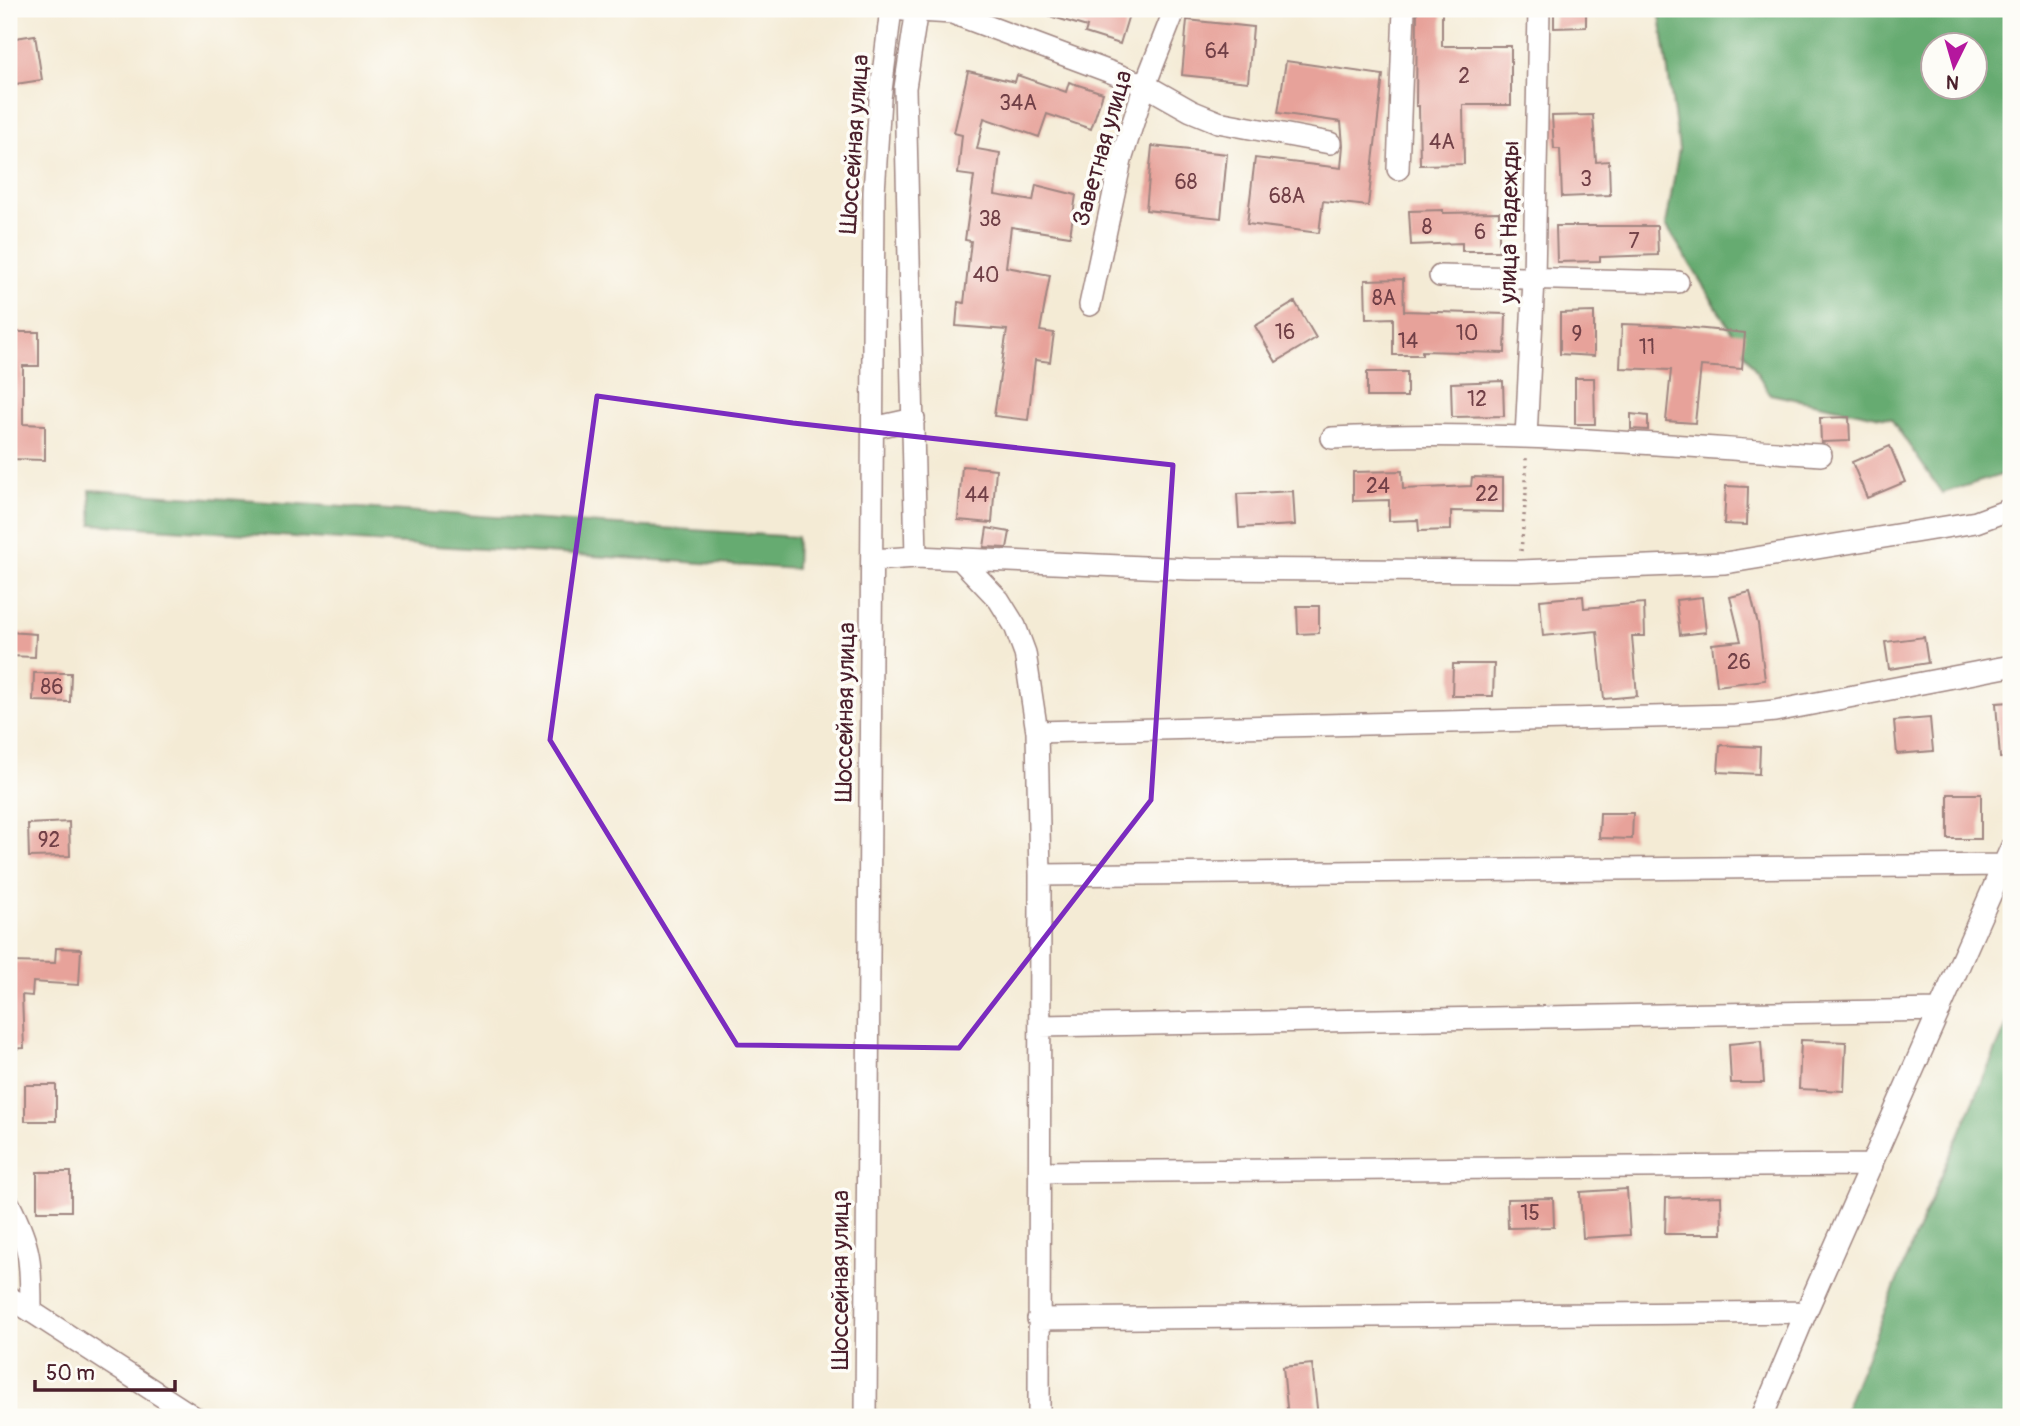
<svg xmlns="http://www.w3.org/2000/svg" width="2020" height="1426" font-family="Pangolin,sans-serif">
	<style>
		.forest { fill: #66ab71; stroke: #58654e; stroke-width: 2; fill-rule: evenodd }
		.building { fill: #e7a29a }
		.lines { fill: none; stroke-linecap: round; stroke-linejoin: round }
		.minor-casing { stroke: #9f8580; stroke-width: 24 }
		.path { stroke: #9f8580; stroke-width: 3.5; stroke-dasharray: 2 5; stroke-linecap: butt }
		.minor { stroke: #fff; stroke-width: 21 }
		.marked { fill: none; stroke: #7b2cbf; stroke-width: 5; stroke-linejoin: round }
		.labels { text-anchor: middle; stroke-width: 7; stroke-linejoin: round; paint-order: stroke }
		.number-label { font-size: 21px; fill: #714047 }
		.street-label { font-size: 24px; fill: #4a1f2b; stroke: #fdfcf7 }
	</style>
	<rect width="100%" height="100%" fill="#fdfcf7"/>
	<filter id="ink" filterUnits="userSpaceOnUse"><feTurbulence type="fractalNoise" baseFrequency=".0143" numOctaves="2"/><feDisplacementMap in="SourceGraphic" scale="14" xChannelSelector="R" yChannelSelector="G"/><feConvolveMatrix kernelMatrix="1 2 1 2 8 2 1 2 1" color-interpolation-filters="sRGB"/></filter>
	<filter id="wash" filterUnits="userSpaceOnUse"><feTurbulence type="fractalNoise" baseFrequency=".00686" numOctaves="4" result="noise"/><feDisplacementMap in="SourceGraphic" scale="28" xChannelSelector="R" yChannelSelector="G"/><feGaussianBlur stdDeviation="1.57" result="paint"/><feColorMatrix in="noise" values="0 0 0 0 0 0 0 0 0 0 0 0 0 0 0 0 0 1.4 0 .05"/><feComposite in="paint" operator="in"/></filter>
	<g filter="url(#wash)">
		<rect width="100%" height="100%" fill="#f4ebd5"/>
		<path class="forest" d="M1659 9H2011V472L1942 493 1891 419 1770 394 1666 225 1679 149ZM1932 46H1974V88H1932Z
			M90 490 797 537 796 569 92 524Z
			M2011 1015V1417H1842L1916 1234Z"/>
		<g id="blocks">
			<path class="building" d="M1040 9H1122L1130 11 1120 44 1085 33 1087 27 1039 13Z
				M1417 9H1442V46H1511V105H1463L1464 164 1420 165 1419 106H1416Z
				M1554 9H1586V27L1554 28Z
				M1187 20 1253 27 1248 82 1182 75Z
				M35 35 42 80 9 85V39Z
				M1286 61 1383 75 1368 206 1323 201 1319 233 1247 224 1255 158 1341 168 1343 145 1341 122 1278 113Z
				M968 71 1015 82 1017 75 1066 92 1069 82 1103 93 1091 129 1047 114 1039 137 984 118 977 149 1000 153 995 195 1033 201 1036 185 1076 195 1070 236 1011 227 1006 267 1050 275 1040 331 1054 333 1050 362 1035 360 1028 420 994 416 1007 330 956 326 958 302 964 303 971 241 965 240 974 176 958 174 962 135 954 133Z
				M1593 115 1596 162 1609 161 1610 195 1562 197 1560 149H1554L1552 116Z
				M1152 146 1227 154 1221 218 1146 210Z
				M1443 210V213L1499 212V251H1462V243L1411 245 1409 211Z
				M1556 226H1657L1658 255 1600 257V261L1557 262Z
				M1403 279 1404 311 1506 314 1505 353 1422 351V355H1393V318L1366 319 1365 280Z
				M1295 302 1316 338 1276 362 1255 326Z
				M1594 312V356L1560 354V313Z
				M1622 324 1674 326 1745 333 1742 369 1701 366 1695 423 1666 421 1671 370 1620 368Z
				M9 332H39V366H23V424L45 425V460L9 459Z
				M1367 372H1407V397H1367Z
				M1575 378H1594L1595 424H1575Z
				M1503 381 1504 416 1452 417 1451 383Z
				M1631 414 1648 416V430L1631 429Z
				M1849 417 1850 441 1821 442 1820 418Z
				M1890 446 1905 482 1867 498 1852 462Z
				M962 466 996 469 992 523 958 520Z
				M1402 471 1403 489 1471 486 1472 477 1503 478V512L1451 511V530L1419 531 1418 520 1389 521V500L1353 501V472Z
				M1726 486 1748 487 1747 525 1724 524Z
				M1293 491 1295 525 1239 528 1237 494Z
				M987 528 1010 532 1007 548 984 547Z
				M1750 592 1758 624 1765 680 1717 686 1712 644 1741 641 1730 597Z
				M1583 596 1584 608 1644 603 1645 636H1632L1637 696 1604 699 1597 631 1543 636 1540 600Z
				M1702 597 1706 632 1680 635 1676 600Z
				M1297 606H1319V633L1298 634Z
				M9 632 36 634 35 657 9 656Z
				M1924 637 1928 663 1889 669 1885 642Z
				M1453 664H1494L1493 696H1452Z
				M34 673H71L70 702 33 701Z
				M2011 702V758H2000L1996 703Z
				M1930 718 1933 751 1897 754 1894 721Z
				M1720 745 1760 747 1759 774 1718 772Z
				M1948 794H1981V839H1948Z
				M1600 813H1633L1632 839 1599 838Z
				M69 822 70 856 29 857 28 824Z
				M56 948 81 949 79 985 33 982 32 996 22 995 24 1048 9 1049V962L55 963Z
				M1801 1040 1846 1042 1844 1091 1799 1089Z
				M1761 1041 1764 1083H1731L1729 1044Z
				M25 1085H56V1121H25Z
				M37 1172H71V1211H37Z
				M1627 1189 1630 1235 1583 1238 1580 1192Z
				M1721 1196 1722 1234H1665L1666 1198Z
				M1553 1198 1554 1227 1508 1228 1507 1199Z
				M1312 1364 1318 1417H1288L1283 1367Z"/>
		</g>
	</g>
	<g filter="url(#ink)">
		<use href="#blocks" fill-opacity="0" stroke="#9f8580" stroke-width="2"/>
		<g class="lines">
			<g class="minor-casing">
				<path id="minor" d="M903 10 952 13 1145 85 1191 111 1218 122 1330 143
					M1398 169 1404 9
					M1440 276 1678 282
					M1090 305 1121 160 1145 85 1175 9
					M873 428 914 419
					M1526 437 1534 279 1539 9
					M1332 438C1495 429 1659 445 1821 455
					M916 557 905 88 917 9
					M960 559 999 600 1015 626 1025 653 1037 732 1040 875 1039 1417
					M873 560 916 557 1189 569 1520 571 1725 563 1976 522 2011 509
					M1037 732 1734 715 1775 711 2011 666
					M1040 875 2004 865
					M1040 1026 1940 1010
					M1040 1172 1872 1165
					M9 1204C31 1247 31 1262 31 1310
					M9 1297 194 1417
					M1038 1319 1806 1312
					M866 1417 874 192 880 99 891 9
					M1762 1417 1806 1312 2011 848"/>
			</g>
			<path class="path" d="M1521 551 1526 493V454"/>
			<use href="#minor" class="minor"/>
		</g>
	</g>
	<path class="marked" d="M597 396 793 423 1173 465 1151 800 959 1048 737 1045 550 740Z"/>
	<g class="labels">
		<g class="number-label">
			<text x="1217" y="58">64</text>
			<text x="1464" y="83">2</text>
			<text x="1018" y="110">34А</text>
			<text x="1442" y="149">4А</text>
			<text x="1586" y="186">3</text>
			<text x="1186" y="189">68</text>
			<text x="1287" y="203">68А</text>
			<text x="990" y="226">38</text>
			<text x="1427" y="234">8</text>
			<text x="1480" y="239">6</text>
			<text x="1634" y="248">7</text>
			<text x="986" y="282">40</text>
			<text x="1384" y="305">8А</text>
			<text x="1285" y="339">16</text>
			<text x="1467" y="340">10</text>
			<text x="1577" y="341">9</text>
			<text x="1408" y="348">14</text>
			<text x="1647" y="354">11</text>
			<text x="1477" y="406">12</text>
			<text x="1378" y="493">24</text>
			<text x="1487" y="501">22</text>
			<text x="977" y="502">44</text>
			<text x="1739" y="669">26</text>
			<text x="52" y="694">86</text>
			<text x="49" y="847">92</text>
			<text x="1530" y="1220">15</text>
		</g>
		<g class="street-label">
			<text transform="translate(854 144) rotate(-86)" y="8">Шоссейная улица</text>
			<text transform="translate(1102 148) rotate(-74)" y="8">Заветная улица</text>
			<text transform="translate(1509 222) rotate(-89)" y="8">улица Надежды</text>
			<text transform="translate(845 712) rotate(-89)" y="8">Шоссейная улица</text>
			<text transform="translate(840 1280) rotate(-90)" y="8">Шоссейная улица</text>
		</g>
	</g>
	<rect width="2020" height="1426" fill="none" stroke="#fdfcf7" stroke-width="35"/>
	<g transform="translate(1954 66) rotate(185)"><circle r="33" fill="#fdfcf7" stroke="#b5a4a5" stroke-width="2"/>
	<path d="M0-5L12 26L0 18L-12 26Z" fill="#b5179e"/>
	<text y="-10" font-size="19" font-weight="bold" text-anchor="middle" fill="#4a1f2b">N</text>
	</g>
	<path d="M35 1380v10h140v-10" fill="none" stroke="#4a1f2b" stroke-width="3.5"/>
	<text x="46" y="1380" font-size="21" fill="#4a1f2b" stroke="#fdfcf7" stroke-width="5" paint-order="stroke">50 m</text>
</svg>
